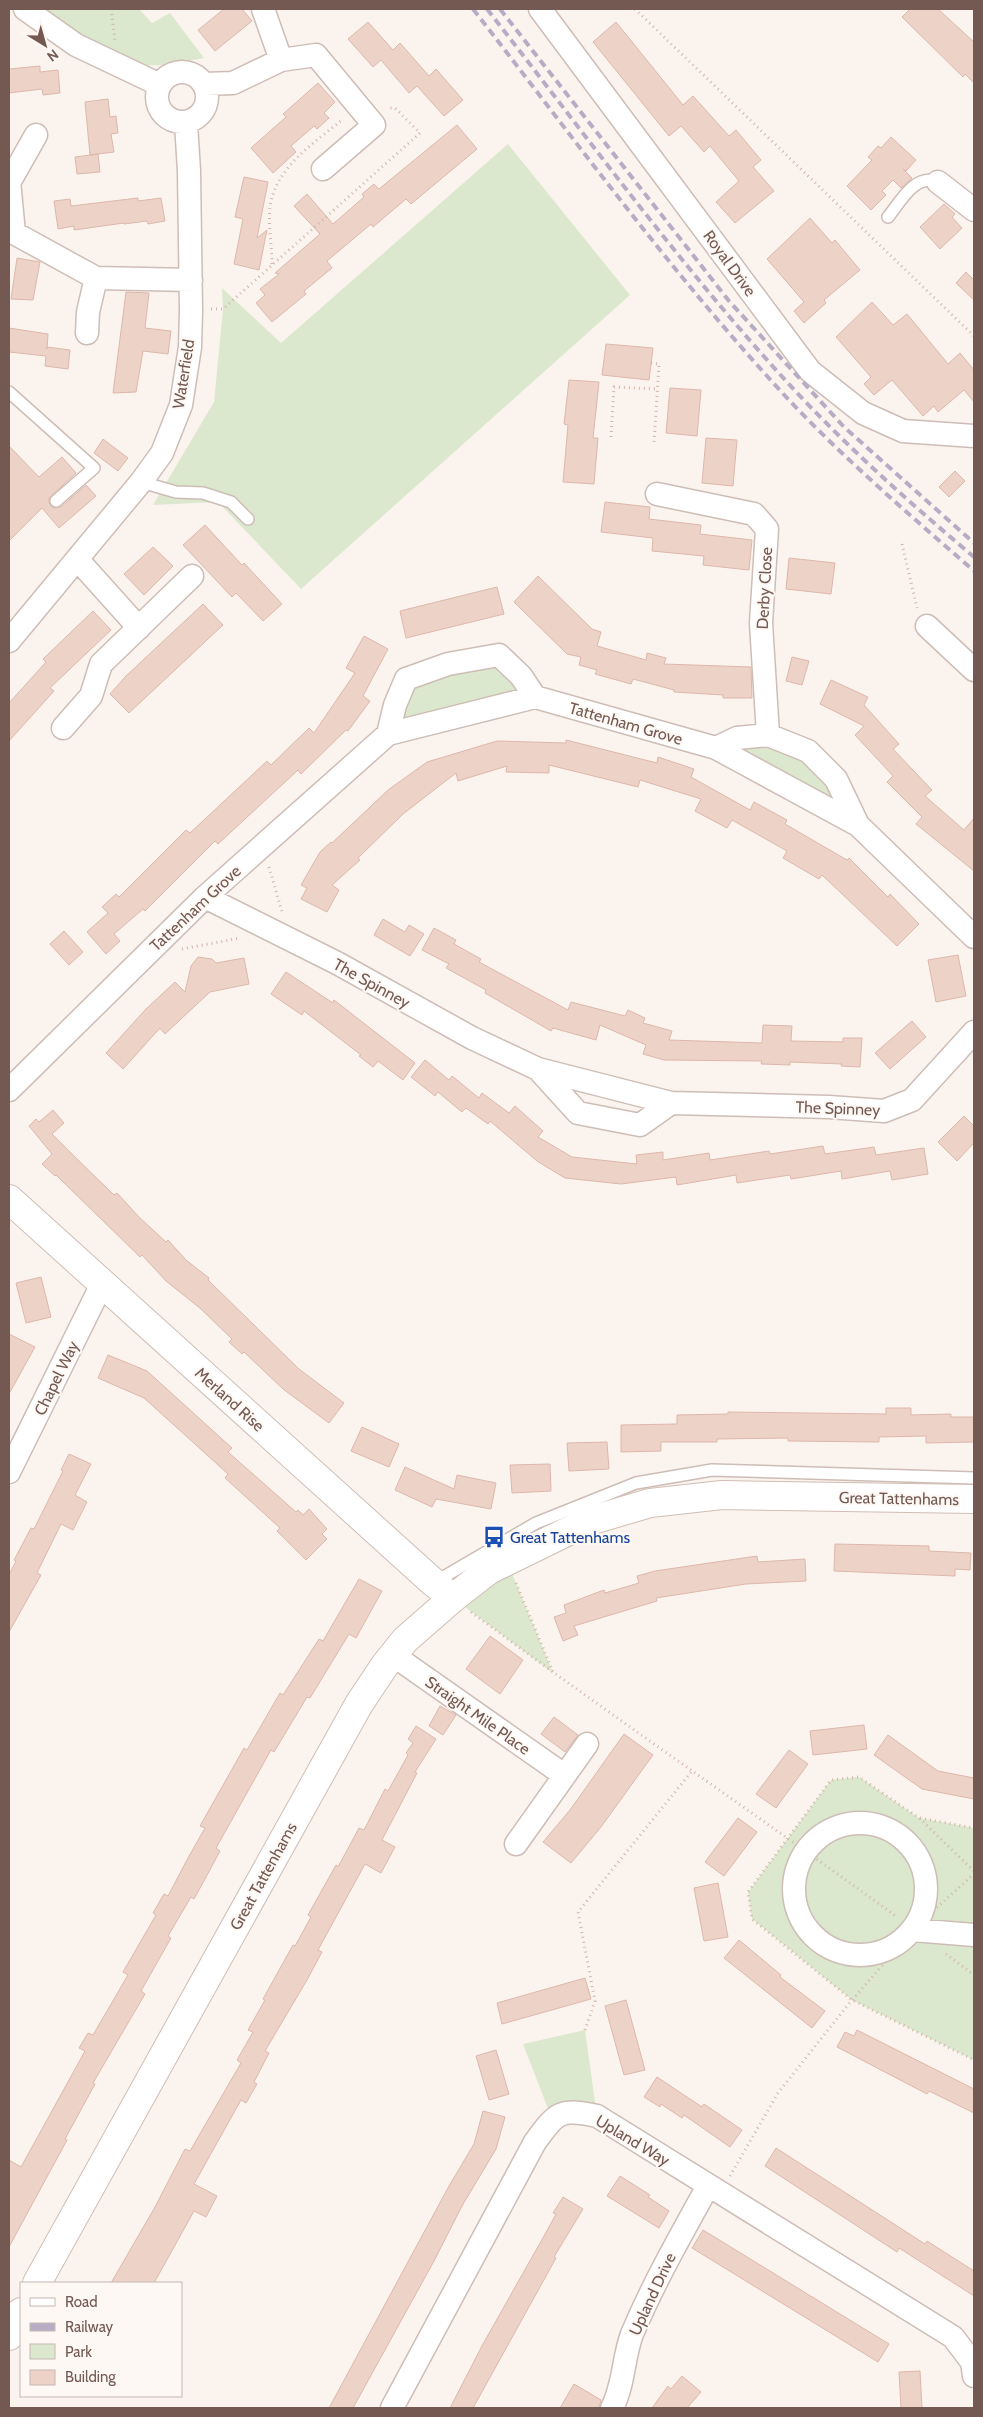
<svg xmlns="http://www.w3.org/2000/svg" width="983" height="2417" font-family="Cabin,sans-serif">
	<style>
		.green { fill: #dce8cd }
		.building { fill: #edd2c8; stroke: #deb7ab }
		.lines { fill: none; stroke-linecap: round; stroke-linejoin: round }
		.service-casing { stroke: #cebdb6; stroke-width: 14 }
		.minor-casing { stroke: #cebdb6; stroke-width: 25 }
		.tertiary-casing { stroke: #cebdb6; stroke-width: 30 }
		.secondary-casing { stroke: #d1bdb4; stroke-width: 30 }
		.path { stroke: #d2b5ab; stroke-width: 3; stroke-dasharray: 1 4; stroke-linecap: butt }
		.service { stroke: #fff; stroke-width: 11 }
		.minor { stroke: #fff; stroke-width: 22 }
		.tertiary { stroke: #fff; stroke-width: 28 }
		.secondary { stroke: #fff; stroke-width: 28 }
		.rail { stroke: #b6acc5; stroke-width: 4; stroke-dasharray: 8 5; stroke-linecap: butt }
		.labels { text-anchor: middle; stroke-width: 4; stroke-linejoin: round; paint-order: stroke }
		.street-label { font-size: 16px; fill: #745952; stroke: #fdf8f4 }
		.transit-label { font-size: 16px; fill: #164399; stroke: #fdf8f4; text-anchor: start }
	</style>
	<rect width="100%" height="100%" fill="#fbf4ee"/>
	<path class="green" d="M25 9H139L152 23 170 13 204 58 166 65 117 66Z
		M508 144 630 295 301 589 218 502 153 505 214 402 223 309 222 288 281 343Z
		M499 655 535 697 388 734 406 679Z
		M737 738 808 751 858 825 716 748Z
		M507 1561 553 1673 453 1598Z
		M859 1777 919 1818 974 1828V2060L852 2000 752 1919 748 1892 831 1780Z
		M585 2030 597 2116 552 2119 523 2044Z"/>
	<path class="building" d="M224 9H242L252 21 215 51 198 30Z
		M910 9H938L974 42V83L965 74 963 77 902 17Z
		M368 22 393 50 400 43 429 76 436 69 463 100 444 116 417 86 409 93 381 60 373 67 348 39Z
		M616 22 683 105 693 96 729 136 736 130 761 160 753 167 774 191 735 223 716 202 739 181 710 146 704 152 681 126 669 136 593 42Z
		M40 66V72L58 70 60 93 43 95 42 89 9 93V69Z
		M318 83 335 102 324 113 329 118 317 129 314 126 291 146 296 152 273 173 251 148 286 117 283 114Z
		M108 99 110 117 116 116 118 133 111 134 114 152 90 155 85 102Z
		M457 125 477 149 411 204 406 199 373 227 371 224 327 261 332 268 304 291 306 294 272 322 256 303 265 295 260 289 279 274 275 273 320 234 294 206 307 194 333 224 364 197 362 194 374 184 379 189Z
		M891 137 916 160 906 171 903 169 912 178 901 188 893 180 882 191 886 195 871 210 847 186 872 160 868 157 878 146 881 148Z
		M98 154 100 172 77 174 75 157Z
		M244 177 268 182 257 238 267 230 259 270 234 264 243 219 235 217Z
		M138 198V201L161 198 165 221 148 224 147 221 124 224V223L74 230V226L58 229 54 201 70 199 71 206Z
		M944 204 955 214 952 217 962 228 940 249 920 227Z
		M810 218 832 243 835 240 860 270 824 300 826 303 804 323 794 311 804 302 767 259Z
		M17 258 40 262 33 300 11 299Z
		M966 272 974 280V300L956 283Z
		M126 292 149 293 145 328 171 331 168 354 143 351 136 392 113 393Z
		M872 302 893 325 907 314 948 364 960 353 974 370V402L964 390 938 412 934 406 923 416 892 380 874 395 864 384 871 377 836 337Z
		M9 328 48 334 47 349V347L70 350 68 369 45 366 46 356 9 352Z
		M606 344 653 348 649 380 602 375Z
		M569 380 599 382 593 438H598L594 484 563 482 568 425 564 424Z
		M670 388 701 390 697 436 666 433Z
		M706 438 737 440 733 486 702 483Z
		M103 439 128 458 118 471 94 453Z
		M9 446 39 477 62 457 76 473 49 498V503L53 508 61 507 86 485 96 496 59 528 42 508 9 541Z
		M955 471 965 481 949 497 939 487Z
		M605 502 650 507 649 519 701 525 700 534 752 540 749 570 703 565 704 556 652 551 653 538 601 532Z
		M205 525 242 565 244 563 282 604 263 621 236 593 232 597 183 545Z
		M153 547 173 566 144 595 124 574Z
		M789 558 835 563 831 594 786 589Z
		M538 576 592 629 601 632 597 646 646 660 647 653 666 658 664 664 751 667 752 698H723V695L674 692V690L633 679 631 684 595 674 597 670 579 665 581 657 567 654 514 602Z
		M497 587 504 614 406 638 400 611Z
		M203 604 223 625 129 713 110 694 126 676Z
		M93 611 111 630 50 688 54 691 9 741V703L46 662 43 659Z
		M364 636 388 649 363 696 370 701 348 731 346 730 301 774 298 770 218 844 215 841 145 911 143 909 114 934 120 941 106 954 87 932 108 913 102 907 116 894 119 897 186 830 190 833 267 761 271 765 309 728 314 733 355 673 346 668Z
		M792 657 809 661 802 685 786 681Z
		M831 680 868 697 864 705 899 744 893 749 932 790 925 796 964 830 974 818V871L916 824 922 817 887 782 893 776 855 735 864 726 820 704Z
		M566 740 657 763 658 757 694 769 691 777 750 810 754 802 787 820 785 824 847 860 849 858 888 897 890 894 919 924 897 946 822 875 819 879 783 858 787 851 732 820 727 828 695 811 701 799 640 780 638 787 549 765V773L506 772 507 766 458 781 456 773 403 814 358 858 360 860 332 885 339 890 327 912 301 899 307 888 301 885 320 852 331 842 332 843 388 790 427 762 497 741 566 743Z
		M383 919 405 932 409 925 424 934 410 956 374 935Z
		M434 928 456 940 454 944 481 959 479 962 568 1010 571 1002 625 1016 628 1010 645 1018 643 1023 672 1031 669 1040 762 1043 763 1025 792 1026 791 1041 843 1042V1038H862L860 1067 841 1066 842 1064 790 1062V1065L761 1064 762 1061 664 1060 643 1054 646 1045 600 1025 596 1040 553 1028 551 1031 485 993 486 990 446 968 449 964 422 950Z
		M64 931 83 952 69 965 50 944Z
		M958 955 966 996 936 1002 928 960Z
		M198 957 212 959 216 963 244 958 249 984 210 992 165 1034 160 1028 123 1069 106 1053 146 1009 175 982 185 992 191 966Z
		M286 972 333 1003 334 1000 415 1063 403 1080 378 1061 373 1067 359 1056 361 1055 304 1011 302 1015 271 994Z
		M912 1021 926 1037 890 1069 875 1053Z
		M425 1060 449 1080 452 1076 479 1098 482 1093 509 1113 515 1106 543 1131 538 1137 572 1157 637 1164 636 1155 663 1152V1160L709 1153 710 1160 769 1151 770 1154 823 1146 825 1154 874 1147 876 1155 924 1148 928 1174 892 1180 890 1171 842 1179 841 1171 791 1179 790 1175 737 1183 736 1175 677 1185 676 1177 621 1184 565 1178 537 1161 490 1121 488 1124 466 1108 462 1112 438 1092 435 1096 411 1077Z
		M53 1110 64 1123 52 1134 74 1156 114 1195 117 1193 139 1217 166 1242 168 1240 186 1260 209 1278 208 1280 299 1369 344 1403 329 1423 283 1389 244 1352 242 1354 229 1342 232 1339 201 1309 166 1281 142 1255 140 1257 56 1175 55 1176 42 1164 52 1154 29 1126 36 1119 39 1122Z
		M964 1116 974 1126V1143L957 1161 938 1142Z
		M41 1277 51 1317 26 1323 16 1283Z
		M9 1334 35 1347 9 1394Z
		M108 1355 147 1371 232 1448 228 1452 296 1512 298 1510 303 1515 309 1509 327 1529 322 1534 327 1539 306 1560 277 1531 280 1528 225 1478 228 1474 154 1407 144 1398 98 1378Z
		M886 1408H911V1415L951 1414V1417H974V1442L926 1443V1436L879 1437V1442L788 1441V1438L717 1439V1442H661V1451L621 1452V1425L677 1424V1415L728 1414V1412L886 1414Z
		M362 1427 399 1444 389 1467 351 1451Z
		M607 1442 609 1469 569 1471 567 1443Z
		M69 1454 91 1464 75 1495 87 1502 73 1530 61 1524 37 1573 41 1575 9 1632V1575L16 1561 14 1560 31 1528 34 1529 63 1471 61 1470Z
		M550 1464 551 1491 512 1493 510 1465Z
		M405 1467 454 1489 457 1475 496 1483 491 1509 436 1499 432 1507 395 1490Z
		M835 1544 929 1546V1551L971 1553 970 1570 955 1569V1576L834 1571Z
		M757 1556 758 1562 805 1559 806 1581 746 1584 656 1598 657 1601 574 1626 578 1635 563 1641 554 1617 566 1613 564 1605 604 1590 605 1593 639 1583 637 1576 655 1571Z
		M359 1579 382 1591 356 1638 349 1634 310 1698 307 1697 274 1752 271 1750 216 1848 220 1851 205 1879 194 1899 191 1897 168 1936 171 1938 141 1991 145 1994 93 2083 95 2084 65 2139 67 2140 9 2247V2160L21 2167 85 2051 79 2048 88 2033 93 2035 128 1975 123 1972 156 1915 153 1913 164 1894 168 1896 188 1858 205 1828 200 1826 244 1748 247 1750 280 1693 283 1695 319 1639 323 1641Z
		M490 1636 523 1660 500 1694 466 1669Z
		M440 1706 456 1715 443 1735 429 1726Z
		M554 1717 578 1735 565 1752 541 1734Z
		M864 1725 867 1749 813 1755 810 1731Z
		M416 1726 436 1739 415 1772 417 1773 382 1840 395 1847 381 1873 365 1864 318 1950 322 1952 307 1980 265 2051 269 2053 254 2082 257 2084 246 2103 241 2100 194 2184 217 2196 206 2217 194 2211 154 2283H111L155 2207 185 2149 190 2151 241 2063 237 2060 253 2032 248 2030 265 2000 263 1999 293 1945 295 1946 311 1917 308 1915 336 1865 338 1867 359 1828 364 1830 385 1789 388 1791 408 1755 406 1753 413 1743 408 1739Z
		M624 1734 653 1755 601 1827 571 1863 543 1842 570 1810Z
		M888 1735 938 1771 974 1778V1799L922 1789 874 1755Z
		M789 1750 808 1764 776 1808 756 1794Z
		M738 1818 757 1832 724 1876 705 1862Z
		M718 1883 728 1937 704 1941 694 1888Z
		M739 1940 781 1975 780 1977 825 2011 812 2028 724 1958Z
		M585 1978 591 1999 502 2024 497 2003Z
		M626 2000 645 2070 624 2075 605 2006Z
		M857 2030 974 2089V2113L929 2091 927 2094 837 2047 845 2032 854 2036Z
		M496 2050 509 2094 489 2100 476 2056Z
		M657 2077 702 2107 704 2104 742 2130 730 2147 684 2115 682 2118 661 2104 660 2107 644 2097Z
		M483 2111 505 2117 496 2149 462 2206 434 2261 353 2408H329L449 2186 474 2144Z
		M776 2148 925 2244 927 2241 974 2271V2296L899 2248 897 2252 765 2166Z
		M620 2176 650 2195 648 2197 669 2211 659 2228 607 2196Z
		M563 2197 583 2209 554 2257 556 2258 473 2408H450L483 2344 544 2236 556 2214 553 2213Z
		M703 2230 889 2344 878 2362 692 2248Z
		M920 2371 922 2408H901L899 2372Z
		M682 2376 701 2392 687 2408H652L668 2386 671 2389Z
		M574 2384 601 2400 599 2408H560Z"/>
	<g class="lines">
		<g class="service-casing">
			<path id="service" d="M888 217C901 201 915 173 938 182
				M9 392 94 468 56 501
				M141 482 176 492 203 493 231 502 248 519
				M435 1582 536 1523 636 1483 712 1470 974 1478"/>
		</g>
		<g class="minor-casing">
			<path id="minor" d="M25 9 76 45 160 85
				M263 9 281 60
				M540 9 810 371 863 413 903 431 974 436
				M157 97a25 25 0 1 1 50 0a25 25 0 1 1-50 0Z
				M204 84 233 83 281 60 316 55 374 125 323 169
				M9 181 14 233 96 278 191 280
				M10 181 36 135
				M938 182 974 210
				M87 333 88 312 96 278
				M657 494 754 514 767 529 761 623 768 735
				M78 560 139 628
				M927 626 974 670
				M9 641 141 482 162 453 181 405 190 347 191 311 189 171 186 123
				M63 728 91 696 101 664 192 576
				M388 734 395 705 406 679 448 664 499 655 521 676 535 697
				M716 748 737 738 768 735 808 751 836 779 858 825
				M205 897 337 963 472 1038 538 1069 671 1103 829 1107 884 1111 912 1100 974 1032
				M538 1069 578 1113 640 1125 671 1103
				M9 1090 205 897 388 734 535 697 716 748 858 825 974 937
				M9 1472 102 1284
				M393 1655 564 1775
				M794 1889a66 66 0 1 1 132 0a66 66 0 1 1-132 0Z
				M516 1844 587 1744
				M913 1930 974 1935
				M392 2408 535 2142C557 2112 560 2108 597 2116L953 2337 972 2362 974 2376
				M612 2408C624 2385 623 2358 632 2334 654 2282 681 2235 708 2186"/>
		</g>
		<g class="tertiary-casing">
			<path id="tertiary" d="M9 1199 434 1583 453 1598"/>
		</g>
		<g class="secondary-casing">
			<path id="secondary" d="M37 2283 359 1704 385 1665 405 1640 453 1598 489 1570 589 1521 650 1503 722 1495 974 1499
				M9 2336 21 2312"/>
		</g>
		<path class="path" d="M111 9 115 40
			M635 9 974 336
			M272 264C272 246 268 224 270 206 277 166 313 144 342 120
			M211 309H223L420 133 395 108H388
			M651 363 659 364 654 443
			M611 437 614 387 658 389
			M902 544 917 608
			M269 867 282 912
			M182 949 240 938
			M516 1583 553 1672
			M471 1612C611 1716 756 1814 897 1917
			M920 1818 974 1828
			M974 1871 919 1818 859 1777 831 1780 748 1892 752 1919 852 2000 974 2060
			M933 1911 974 1874
			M946 1954 974 1975
			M585 2030 595 2001 578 1912 692 1771
			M730 2176 778 2093 847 2006 899 1946"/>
		<use href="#service" class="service"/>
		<use href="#minor" class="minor"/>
		<use href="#tertiary" class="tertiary"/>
		<use href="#secondary" class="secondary"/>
		<path class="rail" d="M473 9C569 132 662 260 767 376 830 447 903 509 974 571
			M487 9C582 130 673 256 777 371 837 438 905 499 974 557
			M500 9 729 301 844 427 974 543"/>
	</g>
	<defs>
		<g id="bus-bare" transform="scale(1.725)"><path d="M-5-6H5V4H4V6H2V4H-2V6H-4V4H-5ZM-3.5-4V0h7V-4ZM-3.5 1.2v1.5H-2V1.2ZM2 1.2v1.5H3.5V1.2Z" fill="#1a4fb4" stroke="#fdf8f4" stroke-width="2.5" paint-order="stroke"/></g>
	</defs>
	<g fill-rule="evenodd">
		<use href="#bus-bare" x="494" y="1537"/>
	</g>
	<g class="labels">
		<g class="street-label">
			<text transform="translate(730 263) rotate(54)" y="6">Royal Drive</text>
			<text transform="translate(183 374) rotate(-81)" y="6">Waterfield</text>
			<text transform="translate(764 588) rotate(-87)" y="6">Derby Close</text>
			<text transform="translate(626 723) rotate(16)" y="6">Tattenham Grove</text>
			<text transform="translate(195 908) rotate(-43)" y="6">Tattenham Grove</text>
			<text transform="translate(372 983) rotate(29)" y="6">The Spinney</text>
			<text transform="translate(838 1108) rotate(2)" y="6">The Spinney</text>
			<text transform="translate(56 1378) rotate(-64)" y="6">Chapel Way</text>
			<text transform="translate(230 1399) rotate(42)" y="6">Merland Rise</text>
			<text transform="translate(899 1498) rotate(1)" y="6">Great Tattenhams</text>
			<text transform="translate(478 1715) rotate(35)" y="6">Straight Mile Place</text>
			<text transform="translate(263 1876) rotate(-61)" y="6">Great Tattenhams</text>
			<text transform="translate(633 2140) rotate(31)" y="6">Upland Way</text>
			<text transform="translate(652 2294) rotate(-65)" y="6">Upland Drive</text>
		</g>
		<g class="transit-label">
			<text x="510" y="1543">Great Tattenhams</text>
		</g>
	</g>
	<rect width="983" height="2417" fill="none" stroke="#745952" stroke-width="20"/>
	<rect x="20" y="2282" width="162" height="115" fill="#fdf8f4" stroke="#c6b8b3"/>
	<rect x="30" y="2298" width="25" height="8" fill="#ffffff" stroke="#c6b8b3"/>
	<text x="65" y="2307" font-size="15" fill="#745952">Road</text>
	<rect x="30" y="2323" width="25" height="8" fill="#b6acc5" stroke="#c6b8b3"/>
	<text x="65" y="2332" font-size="15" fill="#745952">Railway</text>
	<rect x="30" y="2344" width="25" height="15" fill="#dce8cd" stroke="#c6b8b3"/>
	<text x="65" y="2357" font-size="15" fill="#745952">Park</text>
	<rect x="30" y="2370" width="25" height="15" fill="#edd2c8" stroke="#c6b8b3"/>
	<text x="65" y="2382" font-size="15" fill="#745952">Building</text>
	<g transform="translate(45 45) rotate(143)" stroke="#fdf8f4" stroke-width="4" paint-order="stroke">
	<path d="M0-4L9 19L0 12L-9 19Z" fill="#745952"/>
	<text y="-8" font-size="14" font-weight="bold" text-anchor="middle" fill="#745952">N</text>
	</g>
</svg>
